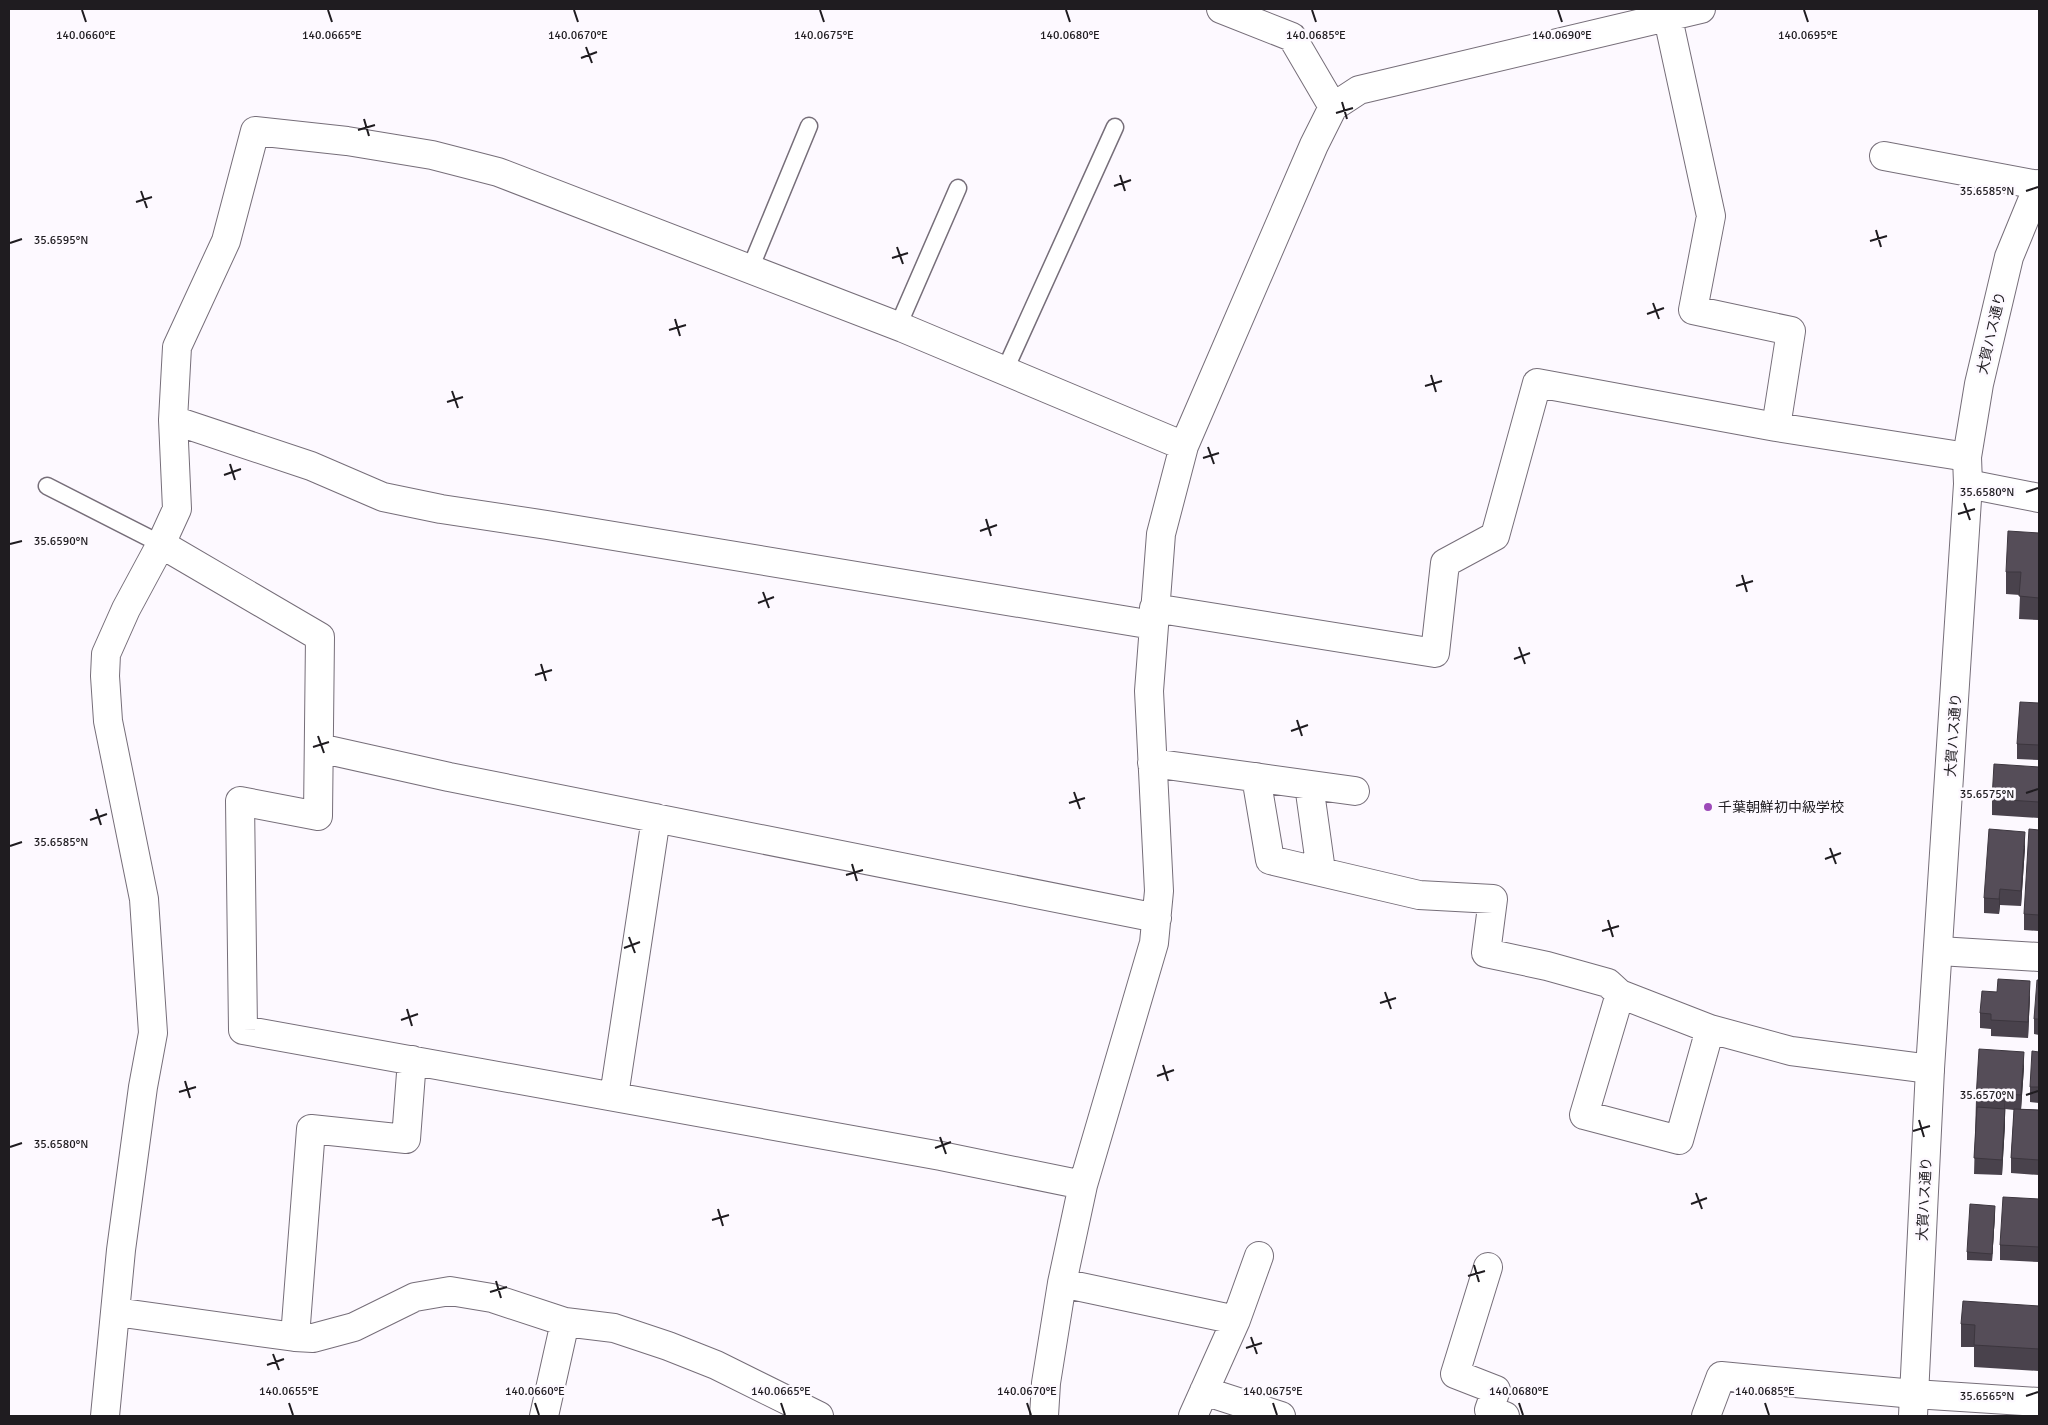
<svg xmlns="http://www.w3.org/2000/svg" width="2048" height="1425" font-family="Signika,'Noto Sans JP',sans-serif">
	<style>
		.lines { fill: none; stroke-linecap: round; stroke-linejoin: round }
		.lane-casing { stroke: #766e79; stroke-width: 19 }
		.street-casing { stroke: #766e79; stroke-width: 30 }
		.secondary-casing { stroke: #766e79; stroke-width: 30 }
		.lane { stroke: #fff; stroke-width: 16 }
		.street { stroke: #fff; stroke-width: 28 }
		.secondary { stroke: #fff; stroke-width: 28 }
		.wall { fill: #49424c }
		.shaded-wall { fill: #3c363e }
		.building { fill: #554d58; stroke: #3c363e }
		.ticks { fill: none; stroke: #1f1c20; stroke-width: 2 }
		.poi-dot { fill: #9d4ab9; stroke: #fdf9ff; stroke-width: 2 }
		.labels { text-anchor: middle; stroke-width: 5; stroke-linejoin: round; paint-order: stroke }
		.street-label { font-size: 14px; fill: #1f1c20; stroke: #fdf9ff }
		.poi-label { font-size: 14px; fill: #1f1c20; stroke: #fdf9ff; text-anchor: start }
		.ticks-label { font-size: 12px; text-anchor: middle; fill: #1f1c20; stroke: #fdf9ff; stroke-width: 5; stroke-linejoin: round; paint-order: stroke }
	</style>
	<rect width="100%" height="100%" fill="#fdf9ff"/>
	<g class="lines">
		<g class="lane-casing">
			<path id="lane" d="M750 269 809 126
				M898 326 958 188
				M1005 370 1115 127
				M47 486 161 544"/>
		</g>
		<g class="street-casing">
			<path id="street" d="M1221 9 1292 37 1333 107
				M1666 9 1711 216 1693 310 1791 331 1776 427
				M1884 156 2038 185
				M173 420 311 466 383 497 441 509 547 525 1153 625
				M1968 484 2039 498
				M161 544 320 637 318 816 240 801 243 1030 941 1156 1083 1185
				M1154 608 1435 653 1445 563 1495 536 1537 383 1776 427 1967 457
				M319 748 449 777 1157 918
				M1152 763 1355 791
				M1256 777 1270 860 1419 895 1493 899 1486 953 1547 966 1608 983 1620 994 1710 1029 1791 1051 1930 1069
				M1309 785 1321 871
				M1939 951 2039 957
				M1620 994 1584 1115 1679 1140 1710 1029
				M614 1096 656 818
				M1488 1267 1455 1374 1496 1390 1489 1410 1505 1416
				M1062 1283 1236 1320
				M116 1312 295 1337 313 1338 354 1327 415 1297 450 1291 492 1298 565 1322 614 1328 668 1346 716 1365 819 1416
				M295 1337 311 1129 406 1139 412 1060
				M1204 1391 1281 1416
				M105 1416 121 1250 143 1087 153 1033 144 899 108 721 105 676 106 654 126 609 161 544 177 509 173 420 177 347 226 241 255 131 347 141 432 155 498 172 903 328 1184 446
				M544 1416 565 1322
				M1044 1416 1046 1383 1062 1283 1083 1185 1154 943 1159 891 1149 691 1161 534 1184 446 1314 145 1333 107 1359 90 1701 9
				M1193 1416 1236 1320 1259 1256
				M1706 1416 1721 1376 1914 1394"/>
		</g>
		<g class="secondary-casing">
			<path id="secondary" d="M1914 1394 2039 1402
				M1913 1416 1930 1069 1968 484 1967 457 1979 384 2009 257 2039 184"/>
		</g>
		<use href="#lane" class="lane"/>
		<use href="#street" class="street"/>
		<use href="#secondary" class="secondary"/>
	</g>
	<path class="wall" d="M2039 533V620L2019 619 2020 595 2006 594V572Z
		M2039 703V760L2017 759V744Z
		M2039 767V818L1992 815V799Z
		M2039 830V931L2024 930V914Z
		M2025 847 2021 906 2000 905 1999 914 1984 913V898Z
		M2039 980V1035L2034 1034V1019Z
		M2030 996 2028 1038 1991 1036V1029L1980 1028V1013Z
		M2039 1052V1103L2030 1102V1087Z
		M2024 1067 2021 1109 2039 1110V1175L2011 1173V1158L2014 1110 2005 1109V1124L2002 1175 1974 1174 1976 1099Z
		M2039 1199V1262L2000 1260V1245Z
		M1995 1214 1992 1261 1967 1260V1252Z
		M2039 1306V1371L1974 1367V1347H1961V1324Z"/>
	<path class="shaded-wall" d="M2025 832V847L2021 906V891Z
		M2000 889V905L1999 914V899Z
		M2030 981V996L2028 1038V1022Z
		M2024 1052V1067L2021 1110V1095Z
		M2005 1094V1124L2002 1175V1160Z
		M1995 1206V1214L1992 1261V1254Z"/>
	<path class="building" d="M2008 531 2039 533V598L2019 596 2021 572H2006Z
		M2020 702 2039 703V745L2017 744Z
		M1994 764 2039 767V802L1992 799Z
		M1989 829 2025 832 2021 891 2000 889 1999 899 1984 898Z
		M2029 829 2039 830V915L2024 914Z
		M1998 979 2030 981 2028 1022 1991 1020V1014L1980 1013 1982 991 1997 992Z
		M2037 980H2039V1019H2034Z
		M1979 1049 2024 1052 2021 1095 2005 1094V1101L1976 1099Z
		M2032 1051 2039 1052V1087H2030Z
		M1977 1107 2005 1109 2002 1160 1974 1158Z
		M2014 1109 2039 1110V1160L2011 1158Z
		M2003 1197 2039 1199V1247L2000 1245Z
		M1970 1204 1995 1206 1992 1254 1967 1252Z
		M1963 1301 2039 1306V1349L1974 1345 1975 1325 1961 1324Z"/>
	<path class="ticks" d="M82 10 86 22M328 10 332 22M574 10 578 22M820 10 824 22M1066 10 1070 22M1312 10 1316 22M1558 10 1562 22M1804 10 1808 22M586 47 592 63M581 58 597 52M1342 102 1347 119M1336 113 1353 108M364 119 369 136M358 130 375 125M1120 175 1125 191M1114 186 1131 180M141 191 147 208M2026 191 2038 187M136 202 152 197M1876 230 1881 247M1870 241 1887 236M10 243 22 239M897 247 903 264M892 258 908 253M1653 303 1659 319M1647 314 1664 308M675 319 680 336M669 330 686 325M1431 375 1436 392M1425 386 1442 381M452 391 458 408M447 402 463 397M1208 447 1214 464M1203 458 1219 453M230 464 235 480M224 475 241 469M2026 492 2038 488M1964 503 1970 520M1958 514 1975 509M986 519 991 536M980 531 997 525M10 544 22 541M1742 575 1747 592M1736 586 1753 581M763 592 769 608M758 603 774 597M1519 647 1525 664M1514 659 1530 653M541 664 546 681M535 675 552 670M1297 720 1302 736M1291 731 1308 725M318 736 324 753M313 747 329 742M1074 792 1080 809M2026 793 2038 789M1069 803 1085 798M96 809 101 825M90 820 107 814M10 846 22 842M1830 848 1836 864M1825 859 1841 853M852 864 857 881M846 875 863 870M1608 920 1613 937M1602 931 1619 926M629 937 635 953M624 948 640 942M1385 992 1391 1009M1380 1003 1396 998M407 1009 412 1026M401 1020 418 1014M1163 1065 1168 1081M1157 1076 1174 1070M185 1081 190 1098M179 1092 196 1087M2026 1095 2038 1091M1919 1120 1924 1137M1913 1131 1930 1126M940 1137 946 1154M10 1147 22 1143M935 1148 951 1142M1696 1193 1702 1209M1691 1204 1707 1198M718 1209 723 1226M712 1220 729 1215M1474 1265 1479 1282M1468 1276 1485 1271M496 1281 501 1298M490 1292 507 1287M1251 1337 1257 1354M1246 1348 1262 1343M273 1354 279 1370M267 1365 284 1359M2026 1396 2038 1392M289 1403 293 1415M535 1403 539 1415M781 1403 785 1415M1027 1403 1031 1415M1273 1403 1277 1415M1519 1403 1523 1415M1765 1403 1769 1415"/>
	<circle class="poi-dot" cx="1708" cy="807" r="5"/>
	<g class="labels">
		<g class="street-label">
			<text transform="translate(1991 333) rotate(-77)" y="5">大賀ハス通り</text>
			<text transform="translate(1953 735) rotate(-86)" y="5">大賀ハス通り</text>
			<text transform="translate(1924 1199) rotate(-87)" y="5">大賀ハス通り</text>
		</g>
		<g class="poi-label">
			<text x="1718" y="812">千葉朝鮮初中級学校</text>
		</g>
	</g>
	<g class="ticks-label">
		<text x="86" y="39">140.0660°E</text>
		<text x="332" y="39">140.0665°E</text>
		<text x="578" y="39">140.0670°E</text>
		<text x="824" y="39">140.0675°E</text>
		<text x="1070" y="39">140.0680°E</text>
		<text x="1316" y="39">140.0685°E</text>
		<text x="1562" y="39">140.0690°E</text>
		<text x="1808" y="39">140.0695°E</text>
		<text x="1987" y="195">35.6585°N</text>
		<text x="61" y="244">35.6595°N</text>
		<text x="1987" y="496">35.6580°N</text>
		<text x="61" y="545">35.6590°N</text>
		<text x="1987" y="798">35.6575°N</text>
		<text x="61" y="846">35.6585°N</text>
		<text x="1987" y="1099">35.6570°N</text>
		<text x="61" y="1148">35.6580°N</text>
		<text x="289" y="1395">140.0655°E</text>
		<text x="535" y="1395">140.0660°E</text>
		<text x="781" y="1395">140.0665°E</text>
		<text x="1027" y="1395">140.0670°E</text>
		<text x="1273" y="1395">140.0675°E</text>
		<text x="1519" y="1395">140.0680°E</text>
		<text x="1765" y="1395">140.0685°E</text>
		<text x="1987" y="1400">35.6565°N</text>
	</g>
	<rect width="2048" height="1425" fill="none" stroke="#1f1c20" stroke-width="20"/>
</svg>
